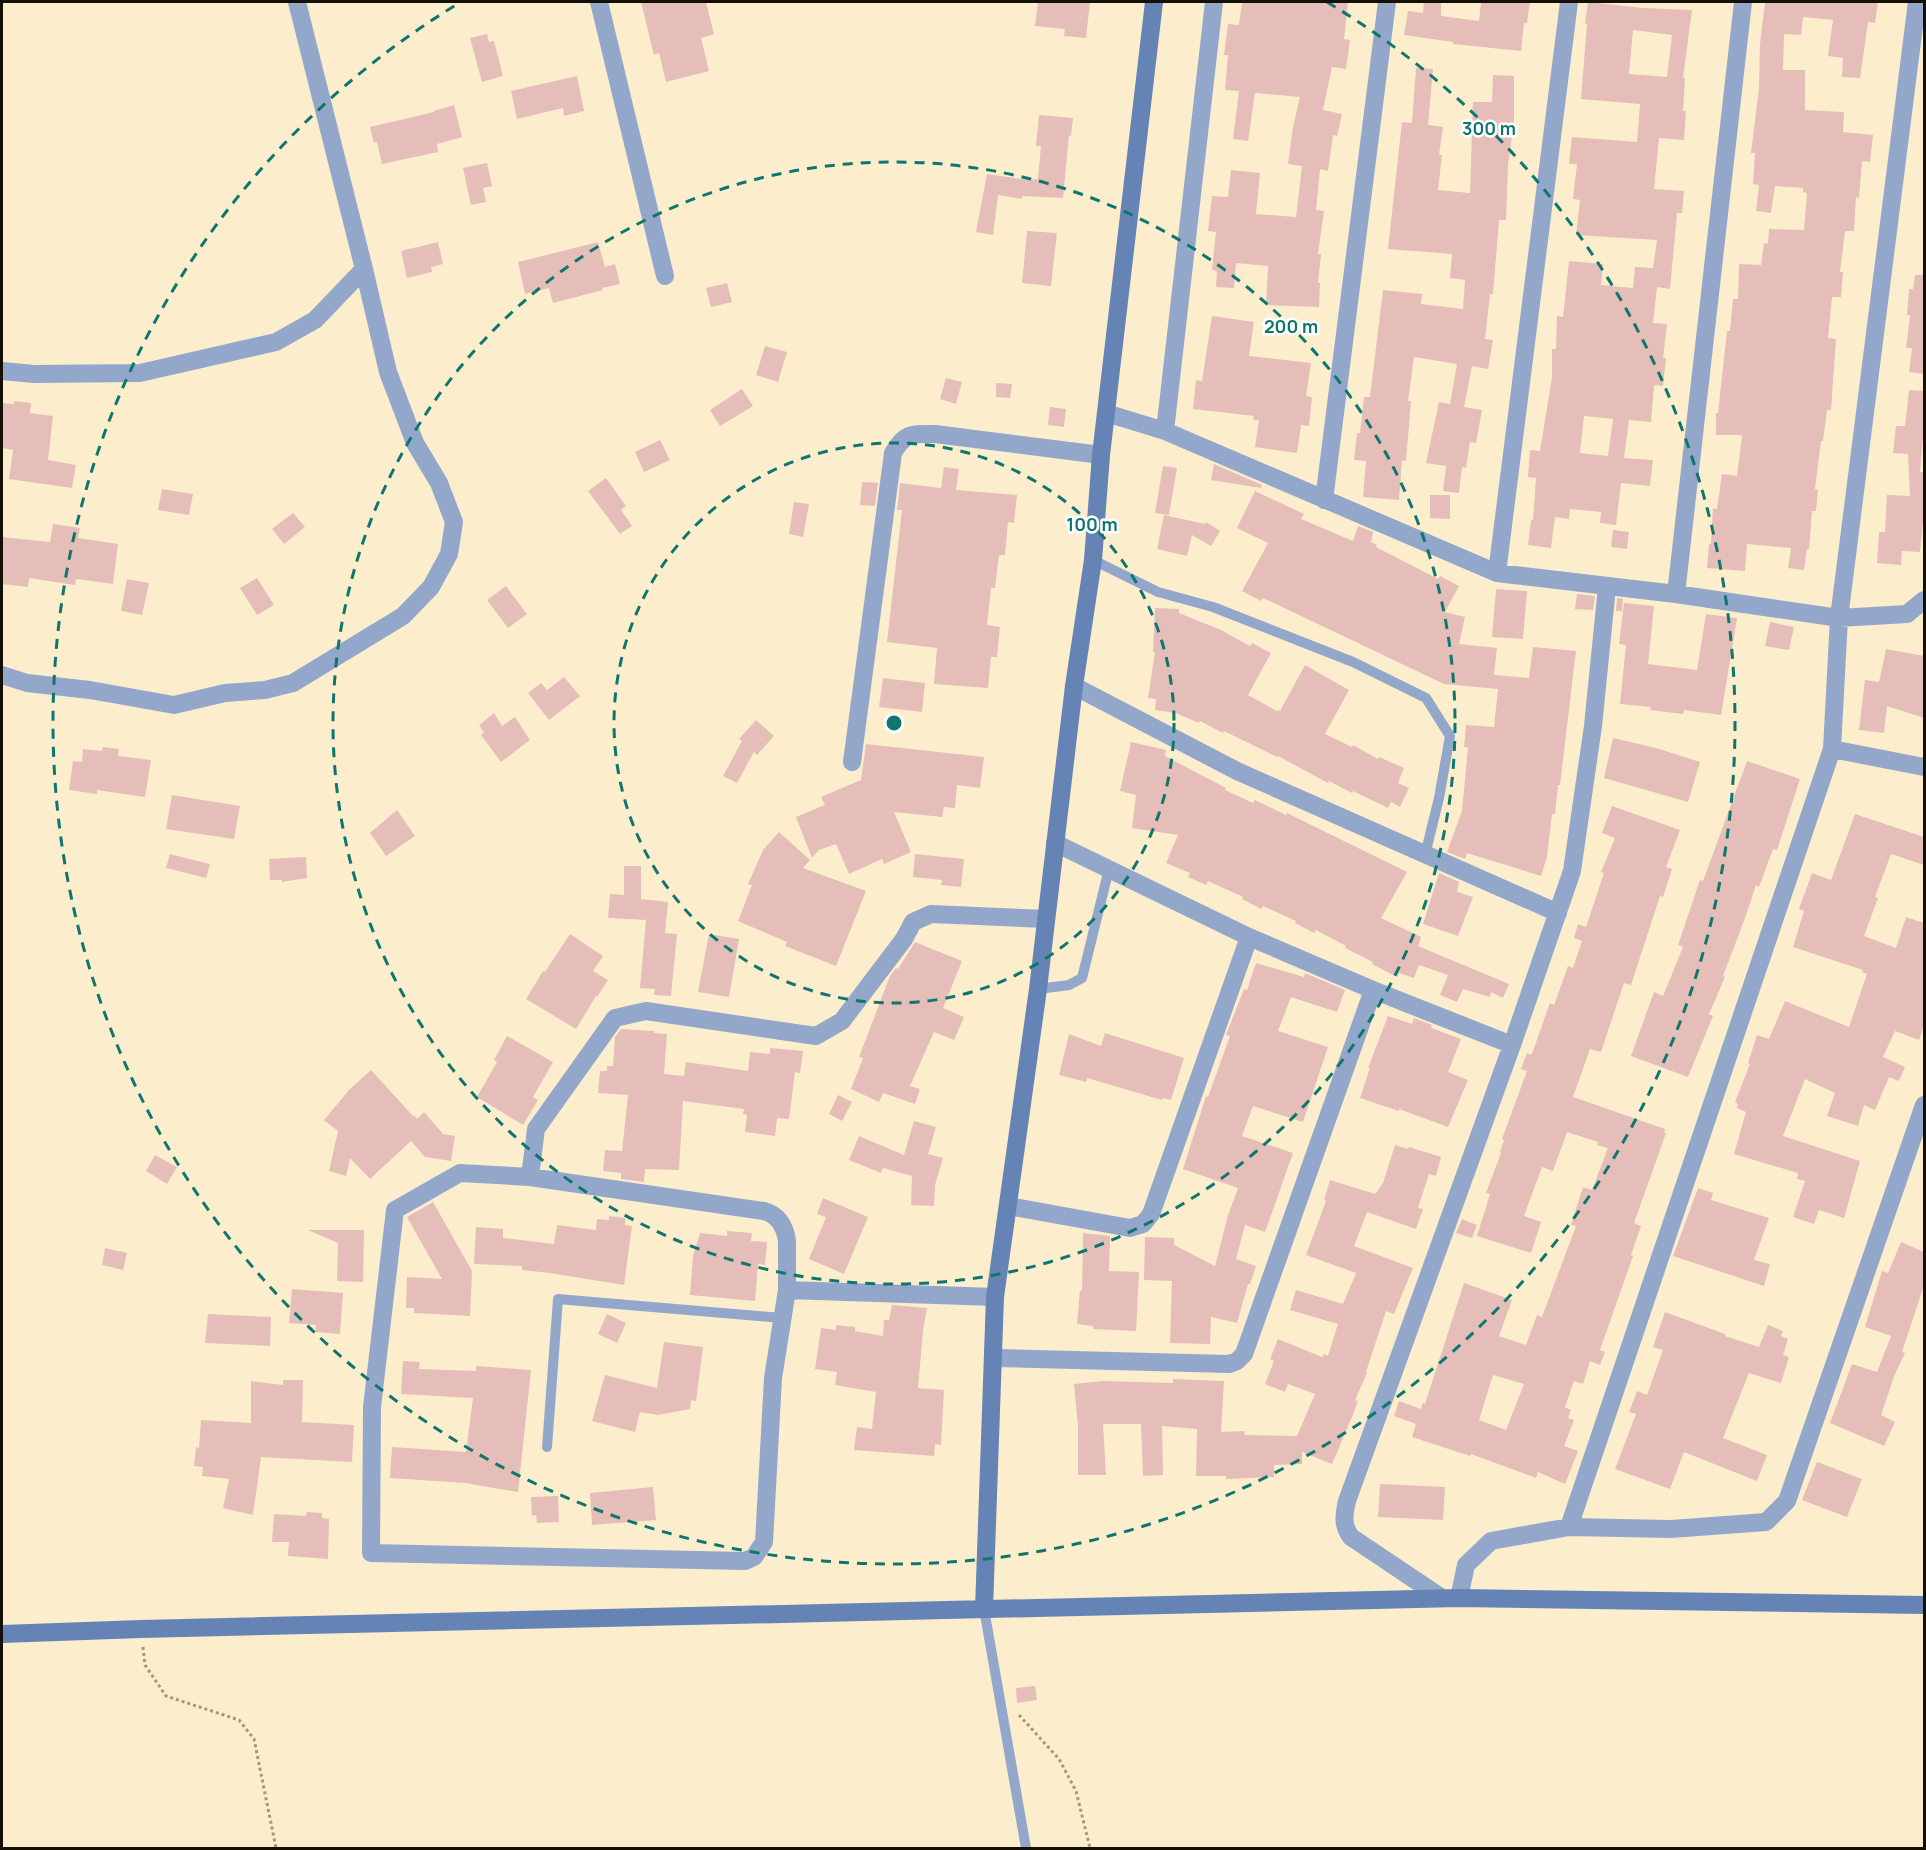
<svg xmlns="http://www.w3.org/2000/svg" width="1926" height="1850" font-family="Manrope,sans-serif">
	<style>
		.building { fill: #e5beb9; fill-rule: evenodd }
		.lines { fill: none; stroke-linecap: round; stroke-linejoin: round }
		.path { stroke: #a2977f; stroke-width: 3; stroke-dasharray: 3 3; stroke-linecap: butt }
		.lane { stroke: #93a7ca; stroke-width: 10 }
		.street { stroke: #93a7ca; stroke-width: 18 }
		.secondary { stroke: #6683b6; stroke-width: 18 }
		.ring { fill: none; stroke: #0f766e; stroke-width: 3; stroke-dasharray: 10 8 }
		.centre { fill: #0f766e; stroke: #fff; stroke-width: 3 }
		.ring-label { font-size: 18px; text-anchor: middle; font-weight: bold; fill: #0f766e; stroke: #fff; stroke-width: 5; stroke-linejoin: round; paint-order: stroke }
	</style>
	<rect width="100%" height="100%" fill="#fceecd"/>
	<path class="building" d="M641 2H706L714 34 701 38 709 71 666 82 659 53 654 55Z
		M1038 2H1090L1086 38 1064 36 1065 29 1035 26Z
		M1242 2H1348L1344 39 1350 40 1346 69 1332 67 1323 110 1342 114 1337 136 1333 135 1328 171 1320 169 1316 210 1324 211 1318 254H1321L1318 283H1320L1319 307 1266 305 1268 266 1236 263 1234 288 1216 287 1217 271 1212 270 1216 232 1208 231 1212 196 1228 197 1231 170 1260 173 1256 214 1296 217 1302 166 1288 164 1293 127 1300 97 1255 93 1248 141 1233 139 1239 91 1225 90 1228 55H1224L1228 24 1239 25Z
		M1424 2H1441V16L1479 21 1481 2H1530L1527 23H1524L1521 51 1453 44V42L1404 35 1408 11 1423 13Z
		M1588 2 1643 8 1692 10 1683 78H1685L1683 111H1686L1684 140 1659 138 1654 189 1684 191 1682 213H1677L1670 289 1657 287 1653 323 1667 324 1663 358H1666L1663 386 1654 385 1651 422 1629 420 1624 458 1653 460 1650 486 1621 483 1616 525 1600 523 1601 512 1570 509 1569 519 1555 517 1551 548 1528 545 1531 520H1533L1536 478 1528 477 1530 450 1540 451 1552 377V349H1556L1557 316 1563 317 1569 261 1603 264 1601 285 1633 288 1635 267 1653 268 1657 240 1576 235 1580 200 1573 199 1577 164H1569L1572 137 1637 142 1640 104 1581 99 1587 24 1585 23ZM1633 30 1672 35 1667 77 1629 74ZM1584 416 1613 419 1608 456 1580 453Z
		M1765 2H1878L1875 23 1868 22 1860 78 1842 77 1843 58 1828 56 1833 20 1803 17 1801 35 1784 34 1783 70H1805V110L1844 112 1843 132 1873 135 1870 162 1862 161 1859 198 1856 197 1854 231H1845L1840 272H1843L1841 297H1832L1828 338 1836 339 1831 410H1827L1823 441H1821L1815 489 1818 490 1816 511H1812L1809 549H1807L1804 570 1788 568 1791 548 1747 544 1745 571 1707 568 1709 544H1711L1713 508 1717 509 1722 474 1737 476 1742 435H1716V413H1718L1727 331H1730L1733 299H1738L1739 264 1761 265 1764 243 1768 244 1769 229 1804 230 1807 193 1803 192V188L1775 186 1771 213 1756 211 1759 185 1753 184 1755 153H1751L1759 88 1760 44Z
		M487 34 489 42 494 41 503 76 482 82 470 38Z
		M1416 68 1433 69 1428 125 1443 127 1439 155H1442L1438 190 1470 193 1473 102H1492L1493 75 1514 76V120L1508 165 1506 220H1499L1493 294H1490L1485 339 1493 340 1488 369 1472 366 1464 407 1482 410 1476 443 1470 442 1466 468 1462 467 1459 493 1443 491 1446 466 1426 463 1439 402 1450 404 1457 364 1414 357 1408 401H1411L1406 461 1402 460 1399 500 1363 497 1366 461 1354 460 1357 433H1360L1364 397H1370L1383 290 1422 294 1421 304 1463 309 1465 280 1450 278 1452 254 1388 249 1402 122 1412 123Z
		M577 76 584 111 564 116 563 108 517 119 511 91Z
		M454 105 462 137 437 144 438 152 382 164 377 142 374 143 370 127 434 112V111Z
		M1039 115 1073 118 1071 136 1069 135 1063 198 1022 196V199L998 195 993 235 976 232 987 174 1028 180 1038 179 1041 146H1036Z
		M487 163 492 186 483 188 486 202 471 205 463 168Z
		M1027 231 1057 233 1051 286 1022 283Z
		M438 242 443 264 431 267 432 272 407 278 401 251Z
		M598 242 605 267 615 264 620 284 602 288 603 290 553 303 549 288 525 294 518 262Z
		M1915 275H1924V374L1909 372 1912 348H1906L1910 315H1907L1909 289H1913Z
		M727 283 732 302 711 307 706 288Z
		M1212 316 1254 322 1249 356 1311 363 1306 396 1312 397 1309 426 1301 425 1297 453 1255 447 1259 420H1253L1254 416 1193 409 1196 380 1202 381Z
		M765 346 787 352 778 382 756 375Z
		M946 378 962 382 956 404 940 399Z
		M996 383 1012 384 1010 398 996 397Z
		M742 389 753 406 720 426 710 410Z
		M1909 390 1924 391V426L1920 472H1924V522H1923L1920 552 1902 551 1901 565 1877 563 1879 532H1885L1887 495 1910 496 1908 454 1893 453 1896 426H1905Z
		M14 401 31 403 30 413 53 416 48 460 76 465 72 488 9 479 13 450 2 448V403L14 404Z
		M1050 407 1066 409 1064 427 1048 425Z
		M660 440 670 460 644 472 635 452Z
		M1214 464 1262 485 1261 488 1211 480Z
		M1163 466 1177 468 1169 515 1155 513Z
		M944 467 959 469 956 490 1017 495 1014 523 1008 522 1005 555H999L995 588H991L987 625 1000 627 997 657H991L988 688 934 684 937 648 887 642 902 510H897L900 483 941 488Z
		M606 478 626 506 621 510 632 526 620 534 588 491Z
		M862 482 878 483 875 506 860 505Z
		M162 489 193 494 189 515 158 510Z
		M1255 491 1304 514 1301 519 1353 541 1358 526 1373 532 1371 542 1377 545 1376 547 1438 579 1440 576 1459 586 1445 612 1465 617 1459 644 1497 648 1494 675 1529 678 1533 647 1576 651 1560 785H1558L1555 814H1552L1547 857 1541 876 1467 853 1465 859 1447 852 1462 811 1468 747H1464L1466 725 1494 727 1498 689 1444 684 1263 598 1261 601 1242 591 1268 543 1237 528Z
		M1430 495H1450V519L1430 518Z
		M794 502 809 504 803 537 789 534Z
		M293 513 305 527 284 544 272 529Z
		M1164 515 1205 524 1206 522 1220 531 1211 546 1192 535 1187 556 1157 549Z
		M53 524 80 528 78 538 118 544 113 584 76 579 75 585 29 578 28 587 2 584V537L50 542Z
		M1613 530 1629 532 1627 549 1611 547Z
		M257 578 274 605 257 615 240 588Z
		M127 579 149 583 142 615 121 611Z
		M506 586 527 614 508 628 487 600Z
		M1496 589 1527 591 1523 639 1492 637Z
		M1577 594 1595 596 1593 610 1575 609Z
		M1617 598 1623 599 1622 611H1616Z
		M1624 603 1654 606 1648 664 1697 670 1706 614 1737 618 1721 715 1684 710 1683 714 1650 710 1651 707 1620 704 1626 645 1619 644Z
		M1155 608 1179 609V613L1221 630 1250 646 1252 643 1271 653 1248 695 1277 711 1278 710 1280 711 1305 665 1349 690 1325 734 1352 747 1353 745 1378 759 1379 757 1404 768 1398 783 1409 788 1400 807 1391 802 1388 808 1353 791 1352 793 1329 781 1328 783 1278 756 1277 757 1224 731 1223 733 1200 721 1199 723 1176 713 1155 710 1156 699 1148 698 1155 652H1153Z
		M1770 622 1794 627 1789 650 1765 646Z
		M1886 649 1924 656V718L1887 706 1884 733 1859 730 1865 680 1879 682Z
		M564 677 580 696 549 720 528 693 541 683 547 690Z
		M883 678 925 683 922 712 879 707Z
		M494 713 502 726 515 717 530 740 501 762 481 735 484 733 479 725Z
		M756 720 774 736 757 755 754 752 737 783 723 776 742 741 739 739Z
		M1613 738 1656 748 1700 762 1688 802 1604 778Z
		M1131 742 1166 750 1165 756 1226 788 1225 790 1253 803 1255 800 1286 815 1287 813 1407 872 1381 918 1421 937 1418 946 1509 984 1503 998 1491 992 1490 997 1463 989 1457 1002 1440 995 1448 975 1419 965 1414 978 1399 973 1397 977 1372 964 1373 962 1345 948 1346 946 1316 930 1314 933 1295 923 1296 921 1263 906 1261 909 1242 899 1243 897 1208 881 1206 885 1188 877 1190 873 1166 863 1178 835 1132 828 1136 795 1120 791Z
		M866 744 984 757 980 788 957 785 955 808 944 807 942 817 894 812 911 852 884 864 882 859 849 874 836 844 819 850 812 858 796 817 825 805 821 797 861 780Z
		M103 747 119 749 118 756 151 760 145 797 97 790V794L69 790 73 761 82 762 83 749 102 751Z
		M1747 761 1800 779 1777 850 1773 849 1759 887 1756 885 1744 921 1723 976 1725 977 1709 1014 1713 1016 1688 1077 1631 1056 1654 992 1663 996 1683 947 1678 945 1700 880 1703 881Z
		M172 795 240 806 234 839 166 829Z
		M1612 806 1680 830 1666 867 1672 869 1663 897 1660 896 1631 985 1624 983 1601 1052 1590 1049 1573 1097 1665 1129 1664 1132 1666 1133 1634 1223 1641 1226 1631 1255 1633 1256 1600 1350 1605 1352 1600 1365 1590 1361 1583 1384 1574 1381 1565 1407 1571 1410 1568 1418 1574 1420 1564 1446 1578 1451 1565 1484 1538 1472 1536 1478 1471 1454 1470 1456 1412 1437 1416 1424 1394 1416 1399 1401 1421 1409 1423 1403 1425 1404 1464 1283 1512 1300 1499 1336 1526 1345 1537 1315 1542 1317 1576 1226 1571 1225 1583 1187 1592 1190 1608 1148 1597 1145 1598 1142 1567 1132 1553 1171 1542 1167 1524 1216 1541 1222 1531 1253 1477 1236 1490 1194 1486 1193 1501 1153 1500 1152 1504 1140 1502 1139 1527 1071 1521 1069 1527 1053 1531 1055 1533 1051 1550 1003 1554 1005 1568 966 1573 968 1582 941 1574 938 1578 924 1586 927 1604 873 1601 872 1615 838 1602 833ZM1493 1375 1524 1384 1506 1430 1479 1420Z
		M397 810 415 836 386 856 370 833Z
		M1855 814 1924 837V865L1891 854 1875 897 1878 898 1864 936 1896 948 1906 917 1924 923V1025L1919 1040 1895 1031 1883 1057 1905 1067 1899 1081 1889 1077 1875 1110 1864 1105 1858 1126 1827 1116 1835 1093 1805 1079 1783 1136 1860 1161 1844 1218 1819 1210 1814 1224 1793 1217 1805 1181 1797 1179 1798 1173 1734 1154 1746 1112 1737 1108 1738 1104 1735 1102 1750 1064 1748 1063 1757 1035 1769 1039 1785 1001 1849 1027 1867 974 1862 972 1863 970 1793 947 1804 911 1799 909 1812 873 1831 880Z
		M779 832 810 860 803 868 866 891 836 966 785 946 787 942 738 921 752 885 748 884 763 850Z
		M170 854 210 864 206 878 166 868Z
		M915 854 964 859 961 887 941 885 942 880 913 877Z
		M306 857 307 878 282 882V880H270L269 859Z
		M624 866H641V899L668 902 665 933 677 934 671 996 654 995 655 989 640 988 646 920 608 918 610 894 624 895Z
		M1439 873 1459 882 1457 892 1473 897 1458 936 1423 924Z
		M570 934 603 956 593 971 608 980 597 997 596 996 576 1029 526 999 543 971 545 972Z
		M709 934 739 939 729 997 698 992Z
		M915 942 962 961 943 1008 964 1017 954 1040 934 1032 910 1086 920 1089 915 1104 883 1093 879 1102 851 1089 863 1058 859 1057 890 976 896 968 898 969Z
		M1256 963 1304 977 1305 973 1345 990 1337 1012 1291 997 1278 1031 1328 1047 1303 1122 1253 1106 1242 1136 1293 1153 1265 1232 1245 1225 1236 1259 1256 1266 1250 1284H1248L1237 1323 1211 1317 1210 1344 1170 1343 1172 1281 1144 1280 1145 1237 1174 1238V1245L1215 1266 1228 1215 1238 1188 1183 1169 1206 1096 1208 1097 1230 1036 1226 1035 1244 989 1247 990Z
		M1388 1016 1412 1024 1414 1018 1432 1025 1431 1028 1461 1039 1448 1072 1468 1080 1448 1127 1399 1109V1111L1360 1098 1370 1068H1368Z
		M621 1029 654 1031V1033L667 1034 664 1074 684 1076 686 1062 748 1071 750 1052 770 1054V1048L803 1051 800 1073 795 1072 789 1119 777 1118 775 1136 745 1132 747 1115 743 1114 744 1109 683 1101 679 1170 645 1169 644 1182 621 1179V1173L603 1171 605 1150 622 1151 628 1095 598 1093 600 1071H607V1066H613L615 1037Z
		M1105 1033 1184 1058 1171 1100 1163 1098 1162 1100 1087 1078 1086 1082 1059 1075 1069 1034 1101 1046Z
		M507 1036 553 1062 533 1097 538 1100 523 1125 477 1097 497 1062 494 1060Z
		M371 1070 413 1116 414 1115 417 1119 424 1112 443 1134 455 1136 451 1161 425 1157 411 1141 370 1179 350 1158 346 1176 329 1171 338 1131 324 1120 349 1090Z
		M838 1095 852 1102 842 1121 829 1114Z
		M914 1121 936 1127 928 1154 943 1158 935 1185 934 1206 911 1205 912 1176 883 1168 881 1173 849 1160 859 1136 904 1155Z
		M1395 1145 1408 1149 1409 1147 1441 1157 1436 1176 1429 1174 1418 1208 1423 1209 1416 1229 1367 1212 1354 1246 1413 1268 1394 1314 1386 1311 1366 1372 1367 1373 1355 1400 1358 1401 1352 1417 1332 1464 1302 1452V1464L1274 1465V1477L1226 1479V1476H1196L1197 1429 1162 1426 1163 1475 1143 1476 1141 1424H1103L1106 1475H1078V1426L1074 1384 1103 1381 1173 1383V1379L1224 1381 1221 1432 1244 1431 1245 1435 1297 1436 1315 1394 1288 1384 1285 1392 1265 1384 1274 1361 1270 1359 1278 1339 1322 1357 1324 1354 1328 1356 1338 1324 1290 1310 1296 1290 1343 1304 1356 1273 1306 1255 1326 1201 1324 1200 1330 1180 1375 1194 1383 1183Z
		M155 1155 177 1167 167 1184 146 1171Z
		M1698 1188 1713 1193 1711 1200 1769 1218 1754 1260 1770 1264 1764 1286 1673 1256Z
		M823 1198 868 1217 844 1274 809 1259 826 1217 817 1214Z
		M433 1202 472 1271 470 1316 414 1313V1308H406L407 1277 442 1279 407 1217Z
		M609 1216 625 1218V1225L632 1226 624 1285 550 1273 522 1270V1266L474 1264 476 1227 503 1229V1238L554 1244 557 1225 596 1230 597 1219 609 1220Z
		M1462 1219 1477 1225 1472 1238 1456 1233Z
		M308 1230H364L363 1282 337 1281 338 1243Z
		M727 1231 752 1233 751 1241 767 1242 765 1265 758 1264 755 1301 690 1295 693 1256 700 1233 727 1236Z
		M1083 1233 1110 1236 1109 1271 1139 1272 1136 1331 1093 1329V1326L1077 1324 1080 1290 1082 1291Z
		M1901 1242 1924 1252V1285L1902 1352 1905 1353 1895 1374 1881 1415 1895 1422 1884 1446 1830 1423 1852 1364 1877 1372 1891 1336 1865 1327 1882 1271 1888 1273Z
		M105 1248 127 1253 123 1270 102 1265Z
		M292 1289 343 1293 340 1334 315 1332 316 1325 289 1323Z
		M892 1305 927 1308 923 1330 918 1388 944 1390 941 1445 935 1444 934 1456 854 1450 857 1427 872 1429 876 1392 835 1385 837 1372 815 1369 821 1328 836 1330V1325L855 1327V1331L883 1336 884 1320H889Z
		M1665 1312 1725 1334V1336L1759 1347 1768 1325 1783 1331 1781 1336 1788 1339 1783 1355 1789 1357 1781 1383 1749 1373 1723 1438 1767 1455 1757 1481 1684 1452 1670 1489 1615 1469 1636 1414 1629 1412 1637 1391 1647 1395 1663 1350 1653 1347Z
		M208 1314 271 1317 270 1346 205 1343Z
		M607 1314 626 1323 617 1343 598 1334Z
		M664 1342 703 1347 696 1401 691 1400 690 1409 658 1415 640 1412 635 1432 592 1421 605 1375 657 1388Z
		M403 1361 420 1362 419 1369 476 1371V1366L531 1370 518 1492 465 1483 390 1478 392 1447 466 1452 473 1398 401 1394Z
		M283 1380H303L302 1422 354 1425 352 1462 261 1457 253 1515 223 1508 229 1479 202 1476 203 1467 194 1466 196 1447 199 1448 201 1420 251 1423V1381L283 1385Z
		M1817 1462 1862 1479 1847 1517 1802 1500Z
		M1380 1484 1445 1487 1443 1520 1378 1517Z
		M653 1487 656 1520 592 1525 590 1493Z
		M558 1496 559 1522 537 1523 536 1515 532 1516 531 1497Z
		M307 1512 322 1513V1518L329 1519 328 1559 288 1556 289 1542H272L274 1514 306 1516Z
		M1035 1686 1037 1700 1017 1703 1016 1688Z"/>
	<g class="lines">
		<path class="path" d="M143 1647 145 1665 166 1696 239 1720 254 1739 276 1848
			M1019 1715 1059 1759 1076 1791 1090 1848"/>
		<path class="lane" d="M1093 560 1158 592 1213 607 1353 662 1426 698 1450 736 1439 798 1425 855
			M1038 989 1069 985 1082 978 1109 869
			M547 1447 558 1299 782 1318
			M984 1609 1026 1848"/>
		<path class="street" d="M599 2 665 276
			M2 371 34 374 140 373 276 342 315 320 364 269
			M1106 413 1165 431 1497 573 1676 594 1839 618 1907 614 1924 600
			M1165 431 1214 2
			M1324 500 1387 2
			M1497 573 1569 2
			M1676 594 1743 2
			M2 675 27 683 90 690 174 705 225 693 265 690 293 683 403 616 431 587 449 554 454 522 439 483 415 443 388 372 364 269 297 2
			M1074 686 1237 771 1558 913
			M1832 749 1924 767
			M852 762 893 453C905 432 912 434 935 434L1101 455
			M1055 843 1249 937 1373 990 1512 1045
			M460 1173 530 1177 764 1211C778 1215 785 1226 787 1241V1290L773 1378 764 1542 754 1557 745 1561 371 1553 372 1407 395 1210Z
			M530 1177 536 1129 615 1018 646 1011 816 1036 842 1021 904 939 913 922 931 914 1046 919
			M1008 1206 1130 1228 1143 1224 1151 1214 1249 937
			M787 1290 995 1297
			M994 1358 1229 1364 1237 1361 1244 1354 1373 990
			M1569 1527 1671 1529 1766 1522 1787 1501 1924 1105
			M1442 1598 1351 1537C1342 1525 1344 1515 1347 1501L1512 1045 1572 871 1593 726 1607 587
			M1459 1598 1466 1565 1491 1541 1569 1527 1832 749 1839 618 1917 2"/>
		<path class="secondary" d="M984 1609 995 1297 1038 989 1074 686 1093 560 1101 455 1154 2
			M2 1634 141 1629 1459 1598 1924 1605"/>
	</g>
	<g class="ring">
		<circle cx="894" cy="723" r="280"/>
		<circle cx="894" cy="723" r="561"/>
		<path d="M1327 2A841 841 0 1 1 461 2"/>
	</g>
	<circle cx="894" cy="723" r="9" class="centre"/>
	<g class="ring-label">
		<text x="1489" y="135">300 m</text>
		<text x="1291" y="333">200 m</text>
		<text x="1092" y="531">100 m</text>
	</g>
	<rect width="1926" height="1850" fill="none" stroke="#141005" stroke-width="6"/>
</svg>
